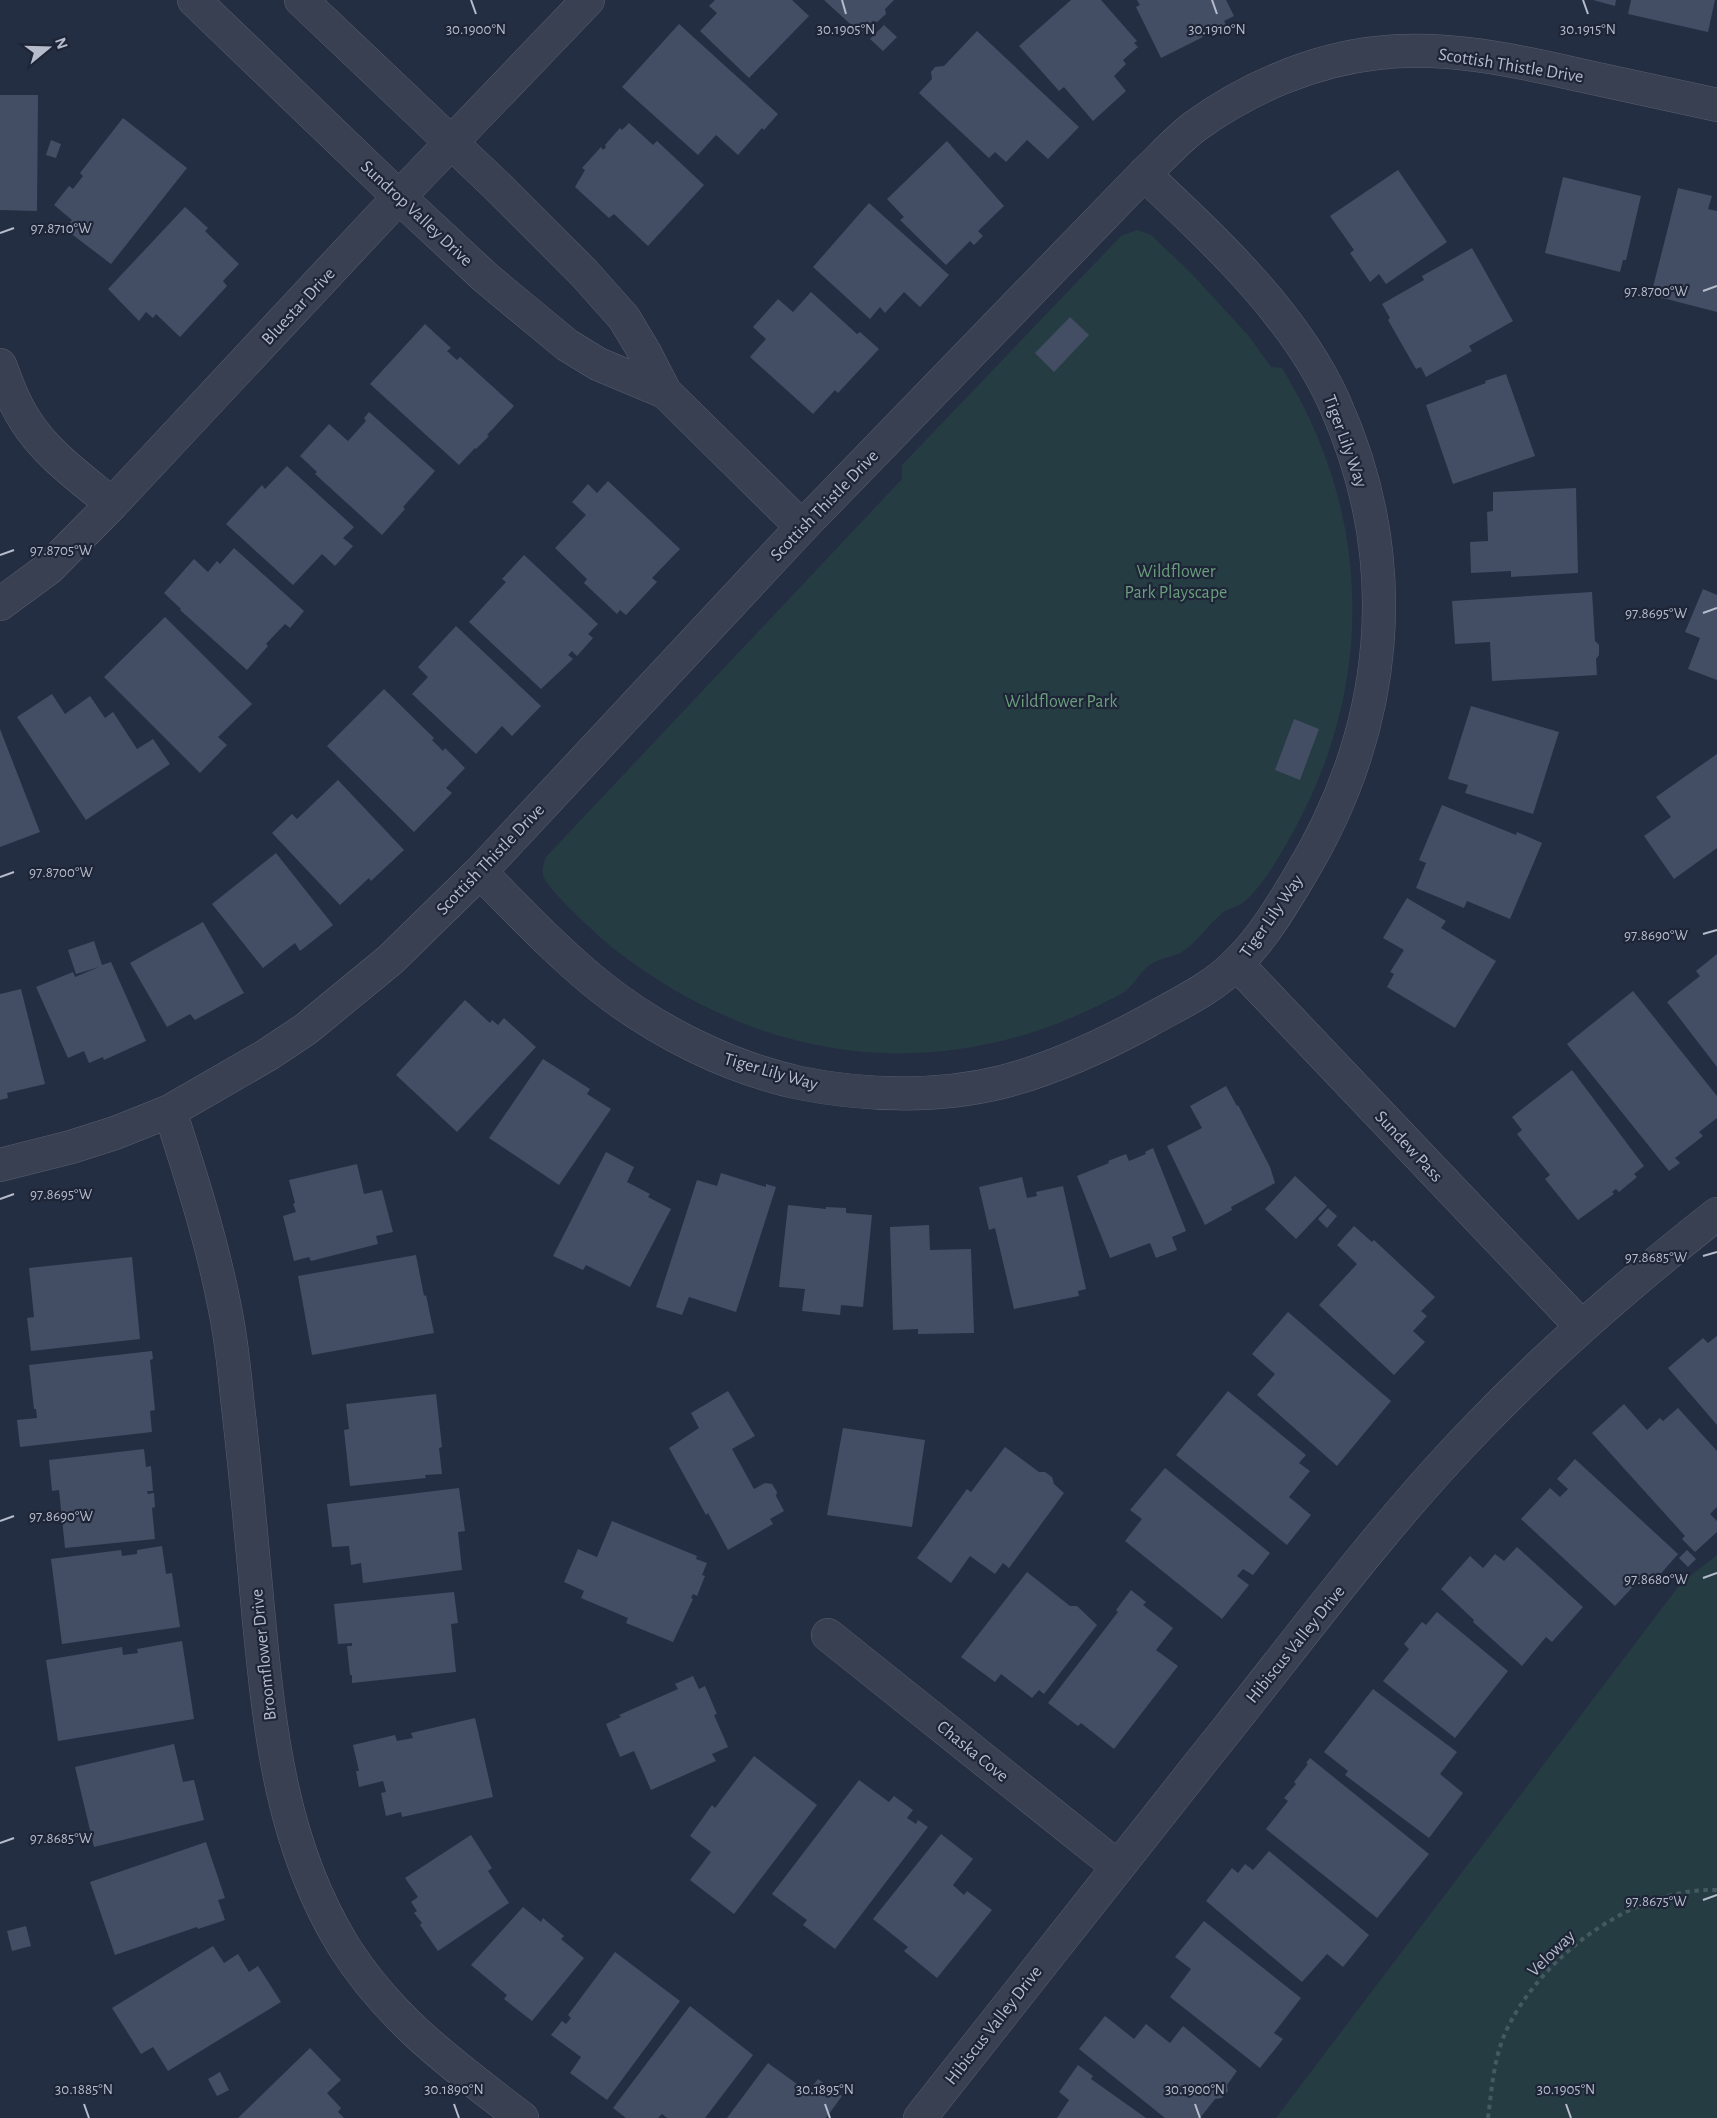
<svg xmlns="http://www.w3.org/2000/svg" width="1717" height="2118" font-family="'Alegreya Sans',sans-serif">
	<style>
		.green { fill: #263c43 }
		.building { fill: #434d64 }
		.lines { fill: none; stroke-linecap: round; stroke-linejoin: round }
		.minor-casing { stroke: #575e6f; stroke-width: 34 }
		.path { stroke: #455960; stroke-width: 4; stroke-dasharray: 4.5 4.5; stroke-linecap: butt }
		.minor { stroke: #394052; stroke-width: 33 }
		.ticks { fill: none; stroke: #b6bccc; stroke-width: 2 }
		.labels { text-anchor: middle; stroke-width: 4.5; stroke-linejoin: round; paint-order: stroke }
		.street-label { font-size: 18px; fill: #b6bccc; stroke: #1d2537 }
		.park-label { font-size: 18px; fill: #6b9e7d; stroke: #1d2537 }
		.ticks-label { font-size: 15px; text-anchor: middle; fill: #b6bccc; stroke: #1d2537; stroke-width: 4.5; stroke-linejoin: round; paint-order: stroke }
	</style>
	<rect width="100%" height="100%" fill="#242e42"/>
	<path class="green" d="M1137 230 1151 235 1190 272 1248 335 1271 367 1282 368C1368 507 1376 669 1302 815 1291 837 1263 888 1244 902 1239 906 1231 908 1225 911 1210 922 1200 939 1185 950 1175 957 1163 957 1153 963 1142 969 1137 980 1129 988 1124 993 1117 996 1111 999 944 1087 767 1066 618 952 601 939 554 896 544 878 541 872 544 865 545 858L902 479V465L1121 236Z
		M1717 1555V2118H1276L1681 1583Z"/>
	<path class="building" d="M715 0H792L809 16 749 78 700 31 717 13 709 6Z
		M824 0H894L885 9 886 14 877 22 873 21 860 33Z
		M1071 0H1101L1137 41 1134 43 1138 47 1123 60 1126 64 1114 76 1126 91 1093 121 1064 87 1059 91 1019 46Z
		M1137 0H1226L1234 16 1224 21 1226 25 1204 36 1201 33 1203 37 1161 58 1136 7 1140 5Z
		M1593 0H1616L1615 6Z
		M1631 0H1715L1708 32 1628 14Z
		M679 24 778 114 764 130 762 128 738 155 716 135 698 155 622 87Z
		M884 25 897 37 883 51 870 39Z
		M977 31 1079 127 1048 159 1027 140 1006 162 995 152 989 158 919 93 932 79 931 72 935 67 944 66Z
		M0 95H38L37 211 0 210Z
		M123 118 187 168 111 264 65 229 72 220 54 205 69 186 73 189 83 176 80 173Z
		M629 123 653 145 657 141 704 185 648 246 614 214 609 218 575 187 585 170 582 168 601 147 603 150 606 147 605 145 620 128 622 130Z
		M51 140 61 144 56 158 46 155Z
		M947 141 1004 206 978 231 983 236 974 245 970 241 946 265 900 220 904 217 887 199Z
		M1398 170 1447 242 1386 284 1379 274 1370 282 1350 253 1354 250 1330 216Z
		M1563 177 1641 196 1626 260H1623L1620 272 1545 253Z
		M1678 188 1712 196 1708 209 1717 211V312L1651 295Z
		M869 203 949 275 920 307 904 292 885 313 880 307 870 319 813 267Z
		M185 207 208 228 205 231 239 264 223 281 227 286 180 337 156 314 153 318 146 312 139 321 108 289Z
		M1472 248 1513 321 1469 346 1472 351 1426 377 1421 367 1416 369 1388 320 1390 318 1382 304 1424 280 1422 276Z
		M811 292 857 334 860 332 879 349 838 393 835 390 813 414 750 357 766 339 753 327 778 299 793 312Z
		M1070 317 1089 335 1054 372 1035 353Z
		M425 324 451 348 447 351 457 360 460 357 514 406 487 435 489 436 476 449 475 448 459 465 370 384Z
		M1506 374 1535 456 1453 484 1426 405 1486 383 1485 381Z
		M369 412 435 471 403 507 405 509 382 535 315 474 317 472 300 456 329 424 348 441 366 421 364 418Z
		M287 466 354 527 343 538 353 546 335 566 322 554 293 585 226 524 262 485 265 489Z
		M608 481 680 549 652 578 657 582 626 615 620 610 617 614 584 583 587 579 555 548 586 515 572 502 588 484 597 493Z
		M1576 488 1578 573 1511 577V571L1471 573 1470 542 1488 541 1487 512 1493 511V492Z
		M234 548 304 611 290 628 285 624 266 644 268 646 247 670 180 610 181 609 164 593 194 559 208 572 217 561 220 564Z
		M524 555 598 624 588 634 593 638 577 656 572 651 568 655 573 659 541 689 469 622 506 582 502 579Z
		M1703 589 1717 595V680L1688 669 1700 638 1685 632Z
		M1592 592 1595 641 1599 645V655L1596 659 1597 675 1492 681 1490 642 1455 644 1452 601Z
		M165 617 252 704 218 737 227 745 200 773 104 677Z
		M456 626 541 706 512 736 502 726 476 754 412 694 428 677 418 667Z
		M384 689 434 738 432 740 443 751 445 748 465 768 446 788 452 793 414 832 327 746Z
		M52 694 65 714 90 696 105 718 113 712 137 749 153 739 170 764 86 820 17 717Z
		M1471 706 1559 732 1533 814 1465 793 1468 785 1448 779Z
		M1294 719 1319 729 1300 780 1275 770Z
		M0 729 40 832 0 847Z
		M1717 754V848L1674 879 1644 836 1671 817 1656 797Z
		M338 780 404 850 371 881 369 878 340 905 272 833 292 814 297 819Z
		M1442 805 1516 835 1517 832 1542 843 1510 919 1467 901 1464 908 1416 888 1426 863 1419 860Z
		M276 853 333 925 300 951 295 943 263 968 212 904Z
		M1407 898 1446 921 1441 928 1496 961 1455 1028 1387 987 1394 974 1390 972 1404 950 1383 938Z
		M203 922 244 993 195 1020 190 1014 167 1027 130 963Z
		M94 941 102 965 111 962 146 1041 104 1060 103 1057 89 1063 84 1051 68 1058 36 987 73 972 75 977 99 967 76 974 68 950Z
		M1717 954V1067L1667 1002 1700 976 1696 971Z
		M21 989 45 1084 7 1093 8 1098 0 1100V994Z
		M1633 991 1717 1096V1118L1699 1132 1703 1136 1675 1158 1680 1163 1669 1171 1567 1044Z
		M465 1000 490 1023 492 1020 498 1025 504 1018 536 1047 457 1132 396 1075Z
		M543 1059 590 1089 587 1094 611 1109 559 1185 489 1138Z
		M1572 1070 1644 1166 1634 1174 1637 1177 1619 1192 1616 1189 1612 1192 1614 1194 1578 1220 1545 1179 1550 1175 1517 1134 1522 1130 1512 1117Z
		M1226 1086 1237 1106 1238 1105 1270 1167 1275 1183 1231 1207 1232 1210 1205 1225 1167 1146 1202 1128 1190 1106Z
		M1153 1148 1186 1231 1172 1237 1177 1250 1156 1258 1150 1243 1110 1258 1077 1176 1109 1163 1108 1161 1126 1154 1129 1161 1146 1154 1145 1152Z
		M606 1152 634 1167 627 1182 650 1194 648 1197 671 1209 630 1287 586 1265 583 1270 553 1256Z
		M357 1164 364 1194 382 1190 393 1232 376 1236 378 1244 311 1261 309 1257 294 1261 283 1216 296 1212 293 1204 295 1203 289 1180Z
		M721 1173 766 1187V1184L776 1187 736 1312 689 1297 682 1315 656 1307 697 1180 717 1186Z
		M1295 1176 1327 1206 1296 1239 1265 1209Z
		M1022 1177 1027 1198 1037 1196 1036 1192 1063 1186 1086 1289 1078 1291 1079 1296 1014 1309 995 1228 989 1230 979 1187Z
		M788 1205 826 1209V1207L846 1208V1213L872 1215 863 1307 841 1305 840 1315 802 1311 805 1289 779 1287Z
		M1328 1208 1337 1216 1327 1228 1318 1219Z
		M929 1225 930 1250 971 1249 974 1333 918 1334V1329L893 1330 890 1227Z
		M1354 1226 1372 1242 1374 1240 1435 1297 1421 1311 1427 1316 1413 1331 1425 1342 1394 1375 1319 1305 1357 1264 1337 1245Z
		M416 1255 424 1296 426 1295 434 1333 312 1355 298 1276Z
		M132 1257 140 1339 31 1351 27 1318 34 1317 29 1268Z
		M1288 1312 1391 1401 1337 1466 1257 1395 1275 1374 1252 1354Z
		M1717 1336V1425L1668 1368 1703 1338 1708 1343Z
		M152 1351 153 1359 150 1360 155 1410 150 1411 152 1432 20 1447 17 1420 37 1418 36 1409H34L29 1365Z
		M728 1391 755 1436 732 1449 754 1489 765 1483 772 1484 777 1492 776 1496 784 1511 770 1519 773 1524 728 1550 708 1513 706 1515 669 1448 699 1428 691 1413Z
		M1228 1391 1306 1455 1299 1463 1310 1471 1289 1497 1311 1515 1287 1545 1176 1455Z
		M436 1394 442 1447 439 1448 442 1474 425 1475 426 1478 350 1486 344 1430 349 1429 346 1404Z
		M1624 1404 1647 1430 1660 1418 1663 1421 1678 1408 1717 1451V1507L1710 1514 1717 1521V1532L1695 1552 1682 1539 1685 1536 1592 1433Z
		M843 1428 925 1440 912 1527 827 1515Z
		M1005 1447 1039 1472H1045L1052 1477 1054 1484 1064 1493 1009 1568 1003 1563 995 1574 970 1556 951 1583 917 1558 967 1489 971 1492Z
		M144 1449 146 1467 151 1466 153 1491H147L148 1494 154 1493 155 1507 152 1508 155 1539 65 1548 59 1490 52 1491 49 1460Z
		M1575 1459 1678 1554 1651 1585 1642 1577 1615 1606 1521 1519 1550 1488 1560 1497 1568 1489 1557 1479Z
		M1165 1468 1270 1553 1253 1575 1243 1569 1237 1576 1249 1585 1222 1619 1125 1541 1142 1519 1130 1510Z
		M459 1488 465 1531 458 1532 462 1570 363 1583 361 1563 351 1565 349 1546 332 1547 327 1504Z
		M612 1521 697 1556 696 1559 707 1563 702 1575 705 1576 697 1596 693 1594 691 1598 693 1599 673 1642 626 1623 628 1618 581 1598 584 1591 564 1582 578 1549 597 1557Z
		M162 1546 166 1574 172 1573 180 1627 62 1644 51 1559 121 1550 122 1556 137 1554V1550Z
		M1517 1547 1583 1607 1552 1642 1546 1637 1522 1666 1473 1622 1474 1620 1441 1589 1470 1556 1483 1568 1495 1554 1504 1561Z
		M1687 1550 1696 1559 1688 1567 1679 1558Z
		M1027 1572 1070 1606H1077L1097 1625 1044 1694 1039 1690 1032 1698 1001 1674 995 1682 961 1657Z
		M1131 1590 1146 1602 1143 1605 1173 1628 1156 1650 1178 1666 1114 1749 1081 1723 1078 1726 1048 1703 1118 1612 1116 1610Z
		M454 1592 458 1623 451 1624 456 1672 352 1683V1675H350L347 1646H352V1643L338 1644 334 1604Z
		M1437 1612 1508 1671 1455 1738 1383 1681 1409 1649 1404 1644 1422 1622 1426 1625Z
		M182 1641 194 1719 58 1741 46 1660 122 1647 123 1655 138 1653 137 1649Z
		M693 1676 699 1689 705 1686 717 1714 714 1715 728 1747 712 1754 716 1761 651 1790 634 1751 620 1757 606 1724 621 1717 619 1715 678 1689 675 1684Z
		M1373 1689 1457 1752 1440 1774 1463 1793 1429 1838 1345 1775 1348 1771 1324 1752Z
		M475 1718 493 1797 402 1817 401 1812 386 1816 381 1793 386 1792 383 1781 359 1787 356 1771H359L353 1745 395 1735 397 1741 413 1738 411 1733Z
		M174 1744 183 1782 194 1780 204 1820 94 1847 75 1767Z
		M754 1756 817 1805 734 1914 690 1880 711 1852 690 1836 712 1805 715 1808Z
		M1310 1758 1429 1854 1377 1918 1266 1829 1288 1801 1284 1798 1296 1784 1294 1782 1308 1764 1306 1763Z
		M859 1780 889 1802 894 1796 913 1810 907 1818 916 1824 918 1820 928 1827 835 1949 803 1925 807 1920 772 1894Z
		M941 1834 973 1859 953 1885 964 1895 967 1891 992 1910 937 1978 904 1951 908 1947 873 1919Z
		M471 1835 492 1868 488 1871 509 1903 438 1951 420 1925 422 1923 414 1913 417 1911 411 1902 418 1897 405 1878Z
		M206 1842 225 1898 218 1900 225 1920 198 1929 197 1927 115 1955 90 1882Z
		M1269 1851 1369 1935 1343 1967 1327 1954 1302 1982 1206 1901 1232 1868 1238 1873 1245 1864 1253 1870Z
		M523 1907 541 1922 543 1918 564 1936 561 1939 584 1958 532 2021 504 1999 507 1995 471 1965Z
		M1204 1921 1301 1998 1274 2033 1283 2039 1260 2068 1170 1997 1191 1969 1175 1957Z
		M26 1926 31 1946 12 1951 7 1931Z
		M213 1946 224 1963 238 1954 249 1972 258 1966 281 2002 168 2071 153 2047 141 2054 112 2008Z
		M615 1952 680 2001 607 2100 570 2073 581 2057 551 2035 562 2021 566 2024 571 2018 568 2015Z
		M690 2006 753 2055 705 2118H667L662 2114 658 2118H626L613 2108Z
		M1105 2016 1134 2039 1146 2024 1170 2043 1183 2026 1237 2071 1227 2085 1228 2091 1222 2098 1215 2099 1200 2118H1165L1079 2049Z
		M310 2048 341 2080 327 2093 341 2108 338 2112 344 2118H238Z
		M768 2063 808 2092 818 2079 842 2096 826 2118H727Z
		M1078 2065 1093 2076 1091 2079 1146 2118H1057L1069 2100 1059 2092Z
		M220 2072 229 2090 217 2096 208 2079Z"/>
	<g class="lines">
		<g class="minor-casing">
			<path id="minor" d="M194 0 399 197 486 278 567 345 598 364 665 392
				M301 0 497 186 584 273 624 318 645 353 665 392 802 527
				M0 365C7 384 14 403 25 420 46 454 82 479 112 504
				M0 604 49 568 112 504 399 197 588 0
				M480 872C519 911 558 953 602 988 658 1032 730 1068 800 1083 864 1096 938 1098 1002 1082 1053 1069 1102 1046 1148 1021 1178 1004 1213 988 1237 963 1262 939 1281 907 1299 877 1389 729 1406 563 1335 404 1295 314 1214 240 1144 174
				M1237 964 1582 1327
				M170 1111C190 1173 210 1235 223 1299 230 1331 234 1365 237 1398 246 1472 252 1546 259 1620 270 1734 282 1845 343 1945 389 2019 454 2066 522 2118
				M0 1165 71 1147 115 1133 170 1111 267 1055 306 1029 390 960 480 872 802 527 1144 174C1160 159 1176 141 1194 127 1246 89 1312 60 1377 53 1444 45 1514 60 1579 75 1625 85 1671 95 1717 105
				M828 1635 1118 1867
				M920 2118C1022 1988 1125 1857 1229 1727 1309 1626 1387 1521 1477 1428 1551 1351 1633 1280 1717 1214"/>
		</g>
		<path class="path" d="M1488 2118C1492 2087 1494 2053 1509 2025 1545 1954 1635 1887 1717 1890"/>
		<use href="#minor" class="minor"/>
	</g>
	<path class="ticks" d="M471 0 476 14M842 0 846 14M1212 0 1217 14M1583 0 1588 14M0 233 14 228M1703 291 1717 286M0 555 14 550M1703 613 1717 608M0 877 14 872M1703 934 1717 930M0 1199 14 1194M1703 1256 1717 1252M0 1521 14 1516M1703 1578 1717 1573M0 1843 14 1838M1703 1900 1717 1895M84 2104 89 2118M454 2104 459 2118M825 2104 830 2118M1195 2104 1200 2118M1566 2104 1571 2118"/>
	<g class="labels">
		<g class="street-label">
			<text transform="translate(1511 65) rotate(9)" y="6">Scottish Thistle Drive</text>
			<text transform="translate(417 213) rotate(43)" y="6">Sundrop Valley Drive</text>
			<text transform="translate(298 306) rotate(-47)" y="6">Bluestar Drive</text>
			<text transform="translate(1346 441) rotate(70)" y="6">Tiger Lily Way</text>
			<text transform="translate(824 505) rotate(-46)" y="6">Scottish Thistle Drive</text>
			<text transform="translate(490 859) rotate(-46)" y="6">Scottish Thistle Drive</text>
			<text transform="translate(1271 916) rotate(-55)" y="6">Tiger Lily Way</text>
			<text transform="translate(771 1071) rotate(16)" y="6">Tiger Lily Way</text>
			<text transform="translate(1409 1146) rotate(47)" y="6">Sundew Pass</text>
			<text transform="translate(1295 1644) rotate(-51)" y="6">Hibiscus Valley Drive</text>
			<text transform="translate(263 1655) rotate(-96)" y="6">Broomflower Drive</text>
			<text transform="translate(973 1751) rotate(39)" y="6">Chaska Cove</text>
			<text transform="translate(1551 1953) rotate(-44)" y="6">Veloway</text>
			<text transform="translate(993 2025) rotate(-52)" y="6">Hibiscus Valley Drive</text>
		</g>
		<g class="park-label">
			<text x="1176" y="577">Wildflower<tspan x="1176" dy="21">Park Playscape</tspan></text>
			<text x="1061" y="707">Wildflower Park</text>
		</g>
	</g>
	<g class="ticks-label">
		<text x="476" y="34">30.1900°N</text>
		<text x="846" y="34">30.1905°N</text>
		<text x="1217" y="34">30.1910°N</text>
		<text x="1588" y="34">30.1915°N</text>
		<text x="61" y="233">97.8710°W</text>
		<text x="1656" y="296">97.8700°W</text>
		<text x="61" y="555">97.8705°W</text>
		<text x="1656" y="618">97.8695°W</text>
		<text x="61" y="877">97.8700°W</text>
		<text x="1656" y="940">97.8690°W</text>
		<text x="61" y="1199">97.8695°W</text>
		<text x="1656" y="1262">97.8685°W</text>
		<text x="61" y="1521">97.8690°W</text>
		<text x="1656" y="1584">97.8680°W</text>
		<text x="61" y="1843">97.8685°W</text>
		<text x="1656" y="1906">97.8675°W</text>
		<text x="84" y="2094">30.1885°N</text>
		<text x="454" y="2094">30.1890°N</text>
		<text x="825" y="2094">30.1895°N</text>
		<text x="1195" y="2094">30.1900°N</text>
		<text x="1566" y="2094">30.1905°N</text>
	</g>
	<g transform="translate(48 48) rotate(71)" stroke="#1d2537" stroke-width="4.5" paint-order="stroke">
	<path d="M0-4.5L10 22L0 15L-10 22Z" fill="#b6bccc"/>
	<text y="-9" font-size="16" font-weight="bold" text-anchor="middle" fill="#b6bccc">N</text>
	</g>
</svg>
